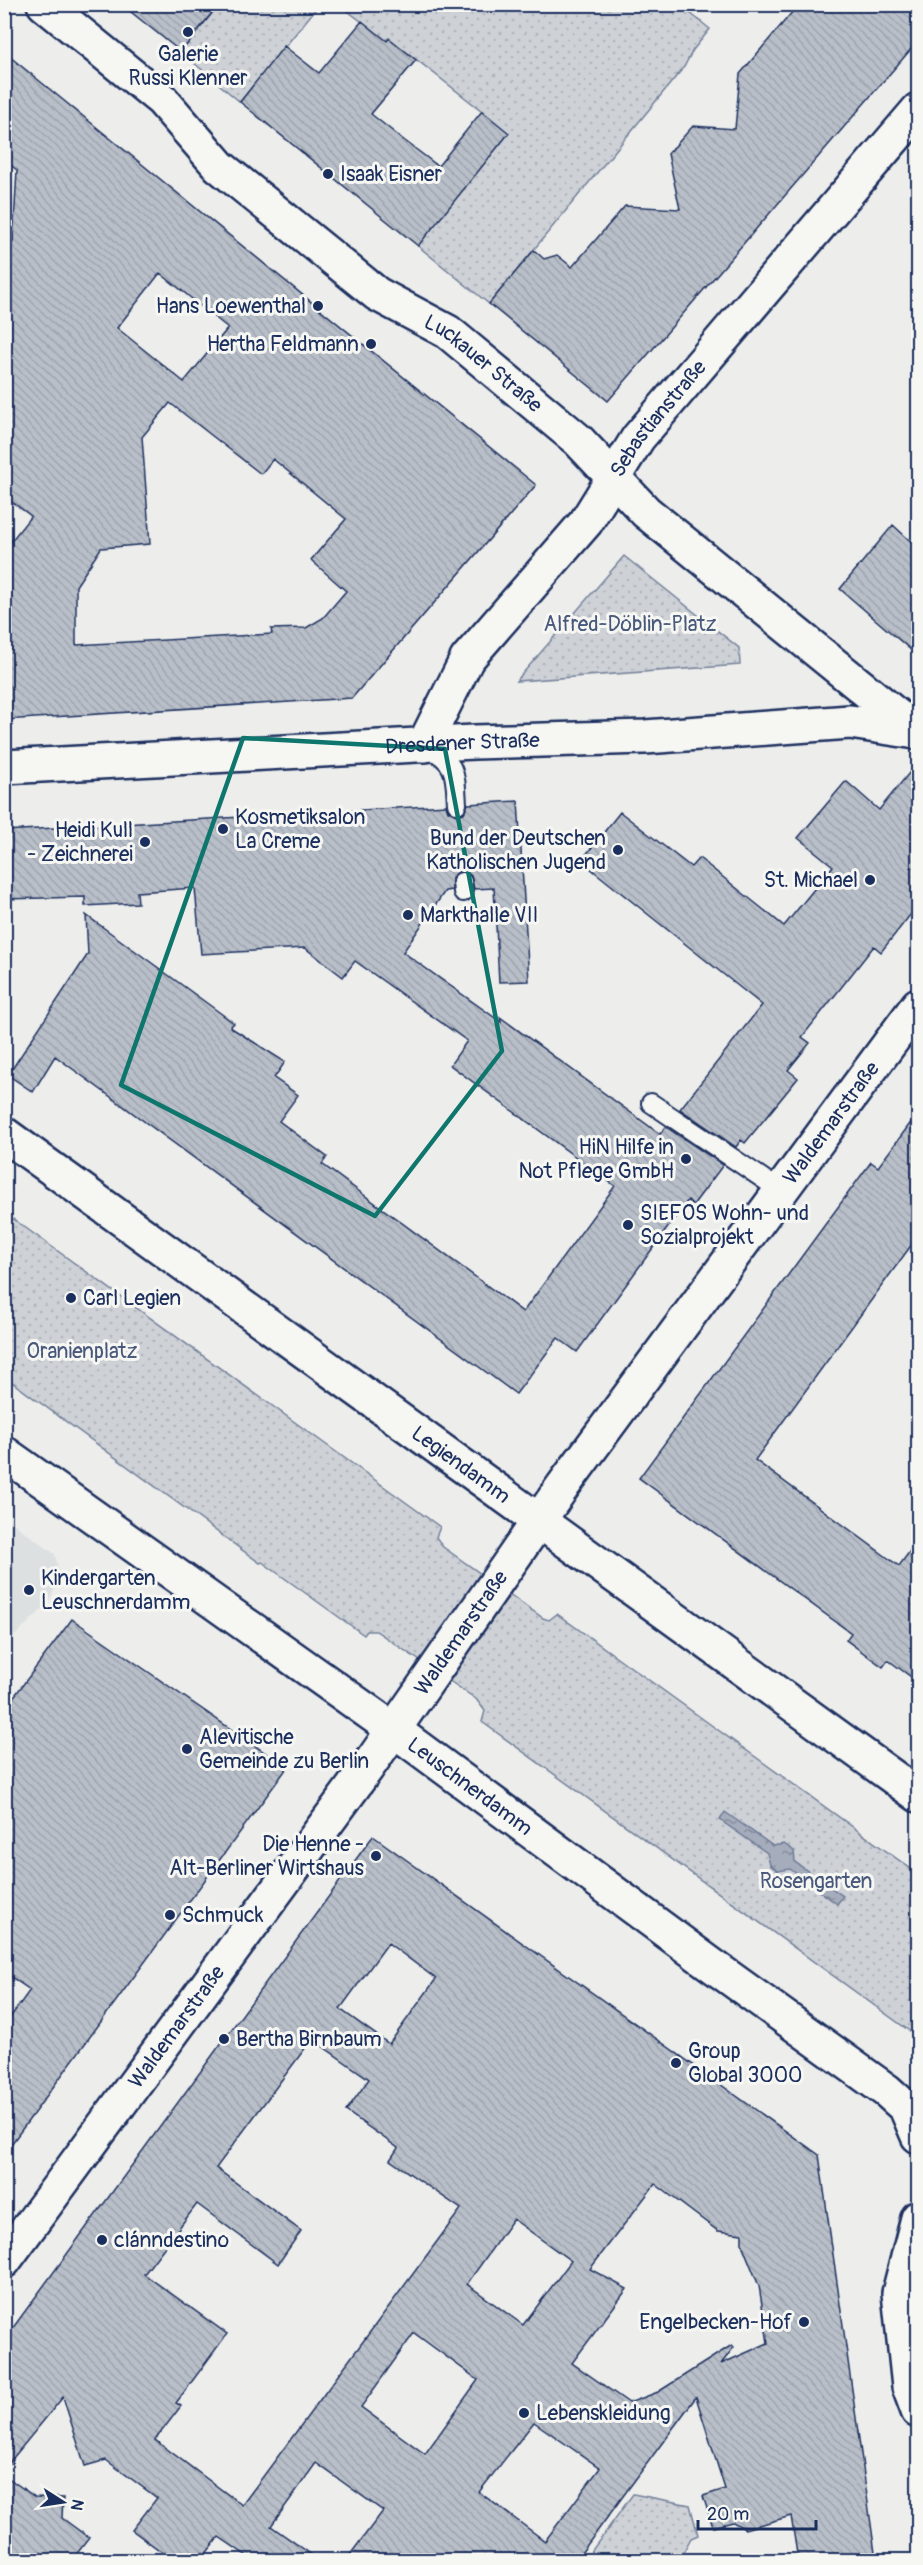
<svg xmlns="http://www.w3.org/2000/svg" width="923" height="2565" font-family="Pangolin,sans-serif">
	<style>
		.built { fill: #dde0e1 }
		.park { fill: url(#park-dots); stroke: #74809a; stroke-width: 1.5 }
		.water { fill: url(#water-ripples); stroke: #6e7a96; stroke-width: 1.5 }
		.building { fill: url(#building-back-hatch); stroke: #1b2f5e; stroke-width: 1.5; fill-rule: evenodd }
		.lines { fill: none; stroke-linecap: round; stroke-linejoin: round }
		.lane-casing { stroke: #1b2f5e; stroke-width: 22 }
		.street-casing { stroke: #1b2f5e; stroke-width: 38 }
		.lane { stroke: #f6f6f2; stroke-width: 18 }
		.street { stroke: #f6f6f2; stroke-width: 33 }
		.marked { fill: none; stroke: #0f766e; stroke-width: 4.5; stroke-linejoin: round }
		.poi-dot { fill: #1b2f5e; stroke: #f6f6f2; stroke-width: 2 }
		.labels { text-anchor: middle; stroke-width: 6; stroke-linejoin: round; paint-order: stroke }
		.poi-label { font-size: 21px; fill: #1b2f5e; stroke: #f6f6f2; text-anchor: start }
		.street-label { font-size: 21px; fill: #1b2f5e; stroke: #f6f6f2 }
		.park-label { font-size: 21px; fill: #48587c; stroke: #f6f6f2 }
	</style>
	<defs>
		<pattern id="park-dots" width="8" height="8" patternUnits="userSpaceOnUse" patternTransform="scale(1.5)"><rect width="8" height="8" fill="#ced2d7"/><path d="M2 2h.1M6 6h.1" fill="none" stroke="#b0b5bb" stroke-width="1.8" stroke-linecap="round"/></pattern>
		<pattern id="water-ripples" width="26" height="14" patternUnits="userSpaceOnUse" patternTransform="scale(1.5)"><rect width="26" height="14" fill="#a5acbc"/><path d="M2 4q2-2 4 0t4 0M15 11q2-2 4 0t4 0" fill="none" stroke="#868c9c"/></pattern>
		<pattern id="building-back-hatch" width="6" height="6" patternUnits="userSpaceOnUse" patternTransform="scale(1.5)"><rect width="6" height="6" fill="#b9bfc8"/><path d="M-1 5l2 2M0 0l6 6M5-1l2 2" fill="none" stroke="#9ea4ae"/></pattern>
	</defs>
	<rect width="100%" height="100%" fill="#edeeec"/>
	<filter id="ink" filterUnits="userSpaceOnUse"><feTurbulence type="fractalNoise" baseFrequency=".0167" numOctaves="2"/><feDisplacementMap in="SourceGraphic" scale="12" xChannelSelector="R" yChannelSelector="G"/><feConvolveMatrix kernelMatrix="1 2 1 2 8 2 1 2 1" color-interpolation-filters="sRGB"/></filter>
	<g filter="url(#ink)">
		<path class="built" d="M5 1517 55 1554 60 1577 48 1604 5 1645Z"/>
		<path class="park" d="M219 5H319L240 102 181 52Z
			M340 5H680L710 29 693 50 684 67 489 304 418 246 482 111 390 39 387 41Z
			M624 556 739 648 740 665 516 681Z
			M5 1213 440 1527 436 1537 443 1547 543 1618 549 1620 557 1614 918 1874V2037L482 1722 485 1711 476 1699 376 1631H367L364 1635 262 1562 260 1563 5 1377Z
			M633 2494 690 2505 698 2535 691 2538 679 2560H585Z"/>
		<path class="water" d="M725 1812 773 1846 784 1844 794 1851 795 1862 843 1896 837 1904 790 1869 778 1871 770 1865 767 1853 720 1820Z"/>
		<path class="building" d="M121 4H219L181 52Z
			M799 4H918V41L608 401 489 304 534 250 544 259 557 255 572 267 625 206 680 209 668 154 693 126 735 129 740 74Z
			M362 21 387 41 389 38 416 60 371 114 405 141 438 166 482 111 509 133 418 246 240 102 284 46 319 73Z
			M4 52 536 485 352 698 4 720V550L31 516 4 496V235L13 242 17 170 4 160ZM160 273 228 328 184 382 117 328ZM170 403 261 474 273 459 346 519 311 560 346 591 323 618 306 628 271 629 272 634 76 645V586L101 548 150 544 142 437Z
			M893 525 918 548V656L840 589Z
			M918 762V905L881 952 874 946 802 1037 810 1043 788 1070 798 1078 745 1143 741 1140 736 1147 680 1109 762 1005 581 861 620 812 691 867 699 858 784 926 833 866 798 838 846 781 879 810Z
			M518 801 529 981 499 982 494 888 474 889 471 876 466 872 460 871 452 877V890L445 891 403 952 501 1022 500 1017 660 1134 666 1127 723 1165 693 1205 688 1200 577 1352 558 1338 516 1394 55 1056 33 1092 8 1075 88 954 86 915 234 1023 230 1027 285 1062 274 1078 298 1095 279 1121 327 1157 322 1164 523 1312 615 1186 450 1065 467 1041 355 961 343 977 305 948 201 954 195 888 137 892 138 903 85 906V897L4 899V831L446 805 448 811 457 815 464 813 468 804Z
			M918 1113V1236L755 1460 899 1566 918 1540V1682L888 1660 883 1667 846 1640 851 1633 639 1478 871 1162 878 1167Z
			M72 1619 287 1768 4 2154V2026L30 1990 4 1972V1710Z
			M373 1836 819 2155 876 2560H798L791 2516 745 2529 733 2522 713 2527 703 2496 725 2489 696 2397 576 2560H346L383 2511 316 2463 271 2526 319 2560H253L219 2537 201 2560H173L132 2530 157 2498 106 2460 85 2466 63 2397 4 2469V2340ZM388 1943 436 1979 389 2044 340 2009ZM312 2039 369 2079 346 2111 398 2148 390 2160 461 2209 242 2505 155 2440 181 2406 176 2403 227 2334 144 2274 197 2204 278 2264 301 2231 216 2168ZM655 2184 718 2231 742 2234V2244L759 2286 768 2343 721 2364 734 2347 732 2345 658 2392 629 2403 572 2363 627 2289 590 2269ZM513 2219 571 2261 523 2325 467 2284ZM414 2333 478 2380 425 2454 361 2407ZM534 2422 600 2468 545 2541 479 2492Z
			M4 2475 35 2497 63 2498 62 2518 89 2538 72 2560H4Z"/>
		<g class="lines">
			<g class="lane-casing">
				<path id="lane" d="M428 747C457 763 455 774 457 804
					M462 882 463 892
					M651 1103 781 1191"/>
			</g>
			<g class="street-casing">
				<g id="street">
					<path id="s1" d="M44 4 162 100 219 166 377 294 448 332 578 440 646 512 917 732"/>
					<path id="s2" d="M424 745 467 659 586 522 638 438 918 110"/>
					<path id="s3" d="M4 767 474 742 645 737 850 722 916 732"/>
					<path id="s4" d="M4 1134 918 1795"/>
					<path id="s5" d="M4 1453 394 1730 709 1963 887 2091 906 2108 918 2136"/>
					<path d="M918 2218 899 2293 909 2387 918 2411"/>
					<path id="s6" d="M4 2261 367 1768 563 1486 918 1005"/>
				</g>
			</g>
			<use href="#lane" class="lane"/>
			<use href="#street" class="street"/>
		</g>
	</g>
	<path class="marked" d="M243 738 445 749 502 1051 375 1216 121 1085Z"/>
	<g class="poi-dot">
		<circle cx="188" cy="32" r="6"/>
		<circle cx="328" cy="174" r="6"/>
		<circle cx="318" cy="306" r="6"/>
		<circle cx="371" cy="344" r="6"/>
		<circle cx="223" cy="829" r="6"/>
		<circle cx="145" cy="842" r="6"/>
		<circle cx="618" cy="850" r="6"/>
		<circle cx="870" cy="880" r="6"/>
		<circle cx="408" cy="915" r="6"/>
		<circle cx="686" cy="1159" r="6"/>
		<circle cx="628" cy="1225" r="6"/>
		<circle cx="71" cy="1298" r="6"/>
		<circle cx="29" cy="1590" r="6"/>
		<circle cx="187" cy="1749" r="6"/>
		<circle cx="376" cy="1856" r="6"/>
		<circle cx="170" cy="1915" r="6"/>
		<circle cx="224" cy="2039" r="6"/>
		<circle cx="676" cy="2063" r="6"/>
		<circle cx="102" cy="2240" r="6"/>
		<circle cx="804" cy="2322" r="6"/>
		<circle cx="524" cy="2413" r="6"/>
	</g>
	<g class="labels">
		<g class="poi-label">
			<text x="188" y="61" text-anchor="middle">Galerie<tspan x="188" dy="24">Russi Klenner</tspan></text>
			<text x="340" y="181">Isaak Eisner</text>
			<text x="306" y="313" text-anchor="end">Hans Loewenthal</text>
			<text x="359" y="351" text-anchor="end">Hertha Feldmann</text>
			<text x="235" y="824">Kosmetiksalon<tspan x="235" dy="24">La Creme</tspan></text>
			<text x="133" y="837" text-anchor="end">Heidi Kull<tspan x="133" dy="24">- Zeichnerei</tspan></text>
			<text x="606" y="845" text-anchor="end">Bund der Deutschen<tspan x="606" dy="24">Katholischen Jugend</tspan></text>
			<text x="858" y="887" text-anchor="end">St. Michael</text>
			<text x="420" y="922">Markthalle VII</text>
			<text x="674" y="1154" text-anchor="end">HiN Hilfe in<tspan x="674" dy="24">Not Pflege GmbH</tspan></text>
			<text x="640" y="1220">SIEFOS Wohn- und<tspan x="640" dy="24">Sozialprojekt</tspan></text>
			<text x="83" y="1305">Carl Legien</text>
			<text x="41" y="1585">Kindergarten<tspan x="41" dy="24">Leuschnerdamm</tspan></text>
			<text x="199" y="1744">Alevitische<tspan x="199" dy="24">Gemeinde zu Berlin</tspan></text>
			<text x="364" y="1851" text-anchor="end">Die Henne -<tspan x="364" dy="24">Alt-Berliner Wirtshaus</tspan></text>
			<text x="182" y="1922">Schmuck</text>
			<text x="236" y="2046">Bertha Birnbaum</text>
			<text x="688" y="2058">Group<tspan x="688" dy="24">Global 3000</tspan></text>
			<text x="114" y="2247">clánndestino</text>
			<text x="792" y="2329" text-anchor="end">Engelbecken-Hof</text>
			<text x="536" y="2420">Lebenskleidung</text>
		</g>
		<g class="street-label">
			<text dy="7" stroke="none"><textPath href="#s1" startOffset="570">Luckauer Straße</textPath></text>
			<text dy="7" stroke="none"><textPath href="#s2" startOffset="404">Sebastianstraße</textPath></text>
			<text dy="7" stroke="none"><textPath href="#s3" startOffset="459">Dresdener Straße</textPath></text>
			<text dy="7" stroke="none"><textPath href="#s6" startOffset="1407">Waldemarstraße</textPath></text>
			<text dy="7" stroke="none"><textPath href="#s4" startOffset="564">Legiendamm</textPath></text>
			<text dy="7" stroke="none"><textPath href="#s6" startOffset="777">Waldemarstraße</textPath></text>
			<text dy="7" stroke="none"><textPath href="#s5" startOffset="573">Leuschnerdamm</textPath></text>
			<text dy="7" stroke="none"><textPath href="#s6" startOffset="291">Waldemarstraße</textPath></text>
		</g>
		<g class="park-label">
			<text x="630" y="631">Alfred-Döblin-Platz</text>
			<text x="82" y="1358">Oranienplatz</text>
			<text x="816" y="1888">Rosengarten</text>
		</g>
	</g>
	<rect width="923" height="2565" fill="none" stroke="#f6f6f2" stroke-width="24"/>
	<rect x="12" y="12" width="899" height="2541" fill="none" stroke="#1b2f5e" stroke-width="2" filter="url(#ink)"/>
	<g transform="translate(63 2502) rotate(102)" stroke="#f6f6f2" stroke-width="4.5" paint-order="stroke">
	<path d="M0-4.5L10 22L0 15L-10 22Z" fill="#1b2f5e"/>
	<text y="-9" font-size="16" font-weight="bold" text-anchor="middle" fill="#1b2f5e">N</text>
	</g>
	<path d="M698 2520v9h118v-9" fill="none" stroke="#1b2f5e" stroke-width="3"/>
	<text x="707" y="2520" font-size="18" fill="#1b2f5e" stroke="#f6f6f2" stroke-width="4.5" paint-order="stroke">20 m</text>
</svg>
